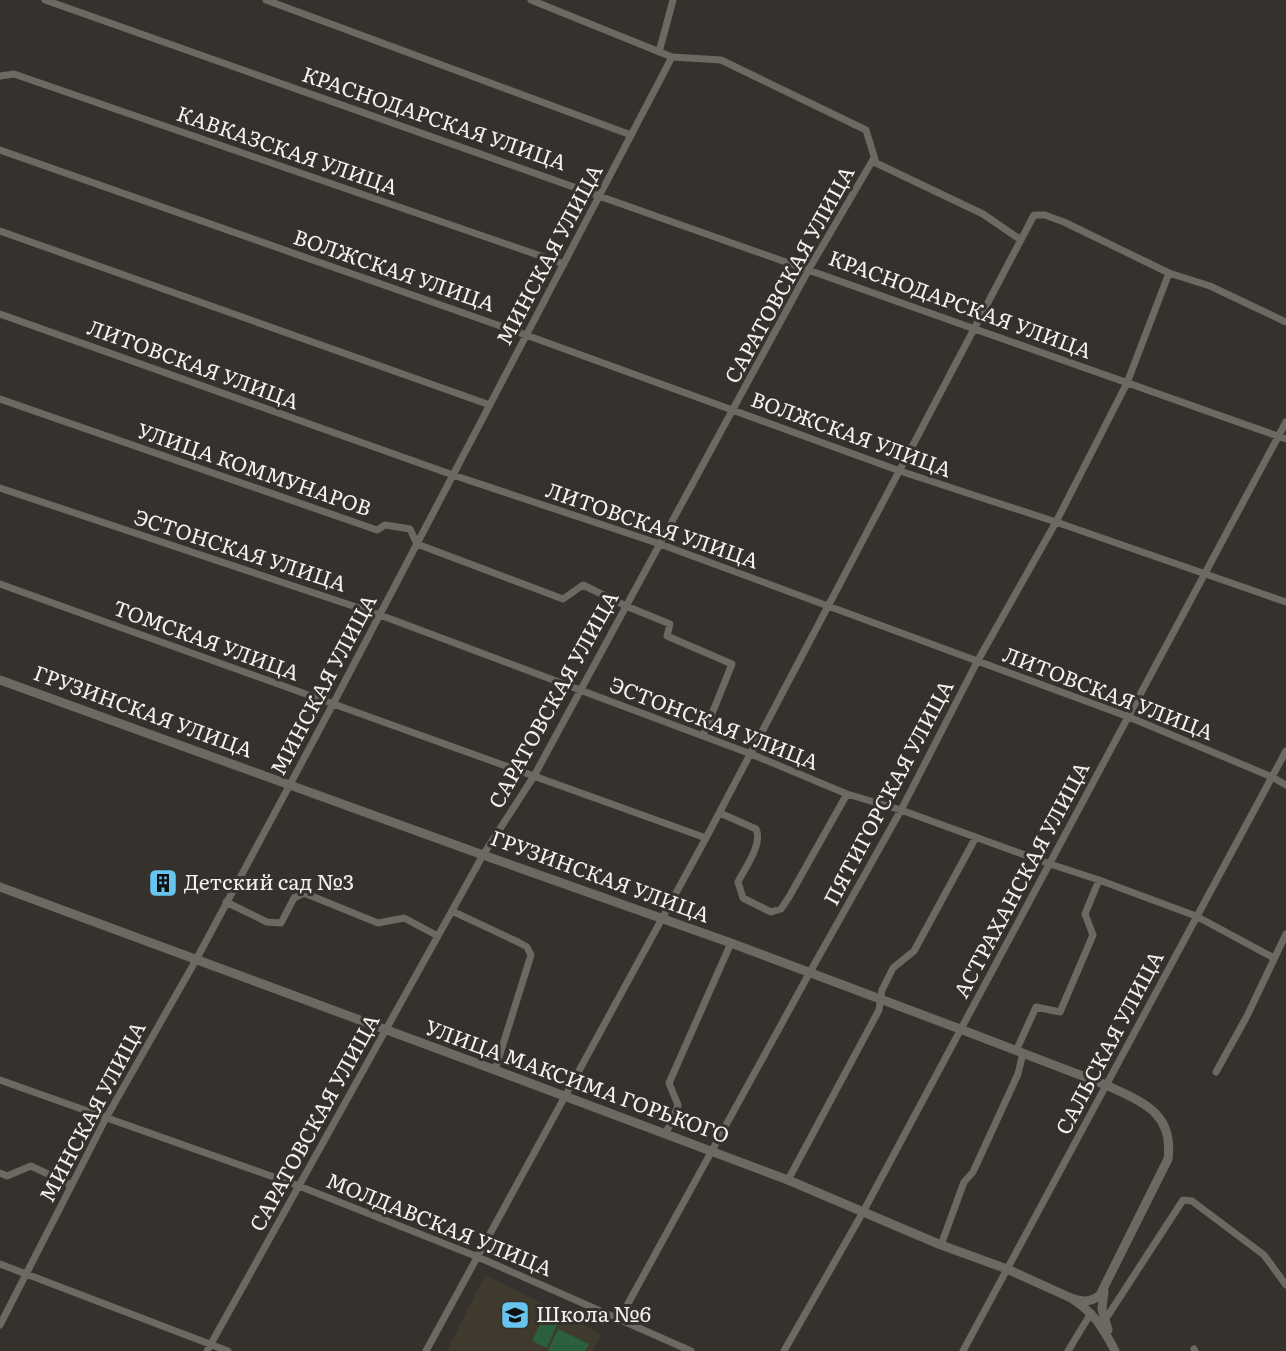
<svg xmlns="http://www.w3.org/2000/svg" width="1286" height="1351" font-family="Literata,serif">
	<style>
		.built { fill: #3f392e }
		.green { fill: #2a613c }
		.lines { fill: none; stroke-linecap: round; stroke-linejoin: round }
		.street { stroke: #6c6963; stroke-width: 7 }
		.secondary { stroke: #6c6963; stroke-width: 9 }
		.labels { text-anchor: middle; stroke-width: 6; stroke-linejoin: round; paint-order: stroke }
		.street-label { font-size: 21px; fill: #f4f2ef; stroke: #35322d }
		.poi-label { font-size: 21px; fill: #f4f2ef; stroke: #35322d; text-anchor: start }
	</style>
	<rect width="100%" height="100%" fill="#35322d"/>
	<path class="built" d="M485 1275 602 1334 593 1351H447Z"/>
	<path class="green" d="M543 1318 557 1324 547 1348 532 1341Z
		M558 1329 589 1344 585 1351H548Z"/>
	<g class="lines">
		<path class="street" d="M45 0 1286 439
			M266 0 631 135
			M531 0 672 57 721 60 866 130 876 163 983 214 1021 240
			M659 52 673 0
			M0 76 14 74 564 264
			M0 150 526 335 900 471 1056 522 1286 602
			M0 231 490 405
			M0 314 453 475 660 544 1129 717 1272 777 1286 785
			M0 399 377 530 385 525 410 529 417 544 563 599 583 585 626 606 670 624 667 636 732 664 703 736
			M0 488 380 615 751 754 847 794 901 810 1050 864 1099 880 1196 916 1274 958
			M0 584 706 838
			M720 813 756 829C763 844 745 868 738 882L743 898 771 912 781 909 789 897 847 794
			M226 902 267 922 281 923 294 898 304 893 378 923 404 918 438 936
			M452 911 518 942 527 947 531 955 495 1070
			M1016 1051 1036 1007 1060 1012 1093 935 1085 914 1099 880
			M1216 1072 1247 1016 1286 934
			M0 1080 299 1186 478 1257 691 1351
			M665 1133 672 1122 678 1105 669 1083 731 943
			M0 1173 7 1176 31 1166 71 1185
			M788 1180 879 1010 882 990 893 968 914 951 976 837
			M941 1245 964 1182 973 1172 1018 1074 1023 1053
			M0 1264 228 1351
			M619 1320 810 972 901 810 977 662 1056 522 1127 383 1169 273
			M1105 1320 1183 1200 1192 1201 1264 1255 1286 1285
			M0 1325 106 1118 196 960 333 704 672 57
			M1194 1349 1195 1351
			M207 1351 483 855 534 776 809 269 874 158
			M426 1351 706 838 1034 215H1045L1064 222 1169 273 1210 286 1286 322
			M784 1351 863 1212 1286 422
			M963 1351 1286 751
			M1068 1351 1091 1313"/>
		<path class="secondary" d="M0 680 483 855 731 943 960 1029 1106 1085C1142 1102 1174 1112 1168 1159L1100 1295C1090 1303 1082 1302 1071 1298
			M0 887 495 1070 788 1180 941 1245 1007 1269 1071 1298C1093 1312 1103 1327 1115 1351
			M1104 1291 1102 1309 1108 1330"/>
	</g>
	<defs>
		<g id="building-square" transform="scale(1.5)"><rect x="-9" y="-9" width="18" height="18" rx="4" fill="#66c4ef" stroke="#35322d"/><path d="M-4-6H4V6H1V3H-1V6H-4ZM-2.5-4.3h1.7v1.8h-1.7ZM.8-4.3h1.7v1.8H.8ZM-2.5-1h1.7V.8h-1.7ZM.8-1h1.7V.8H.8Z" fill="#111"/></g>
		<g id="school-square" transform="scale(1.5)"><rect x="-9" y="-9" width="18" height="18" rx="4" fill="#66c4ef" stroke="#35322d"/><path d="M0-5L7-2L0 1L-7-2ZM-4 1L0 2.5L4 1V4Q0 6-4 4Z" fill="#111"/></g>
	</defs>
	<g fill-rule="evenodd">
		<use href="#building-square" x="163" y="883"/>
		<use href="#school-square" x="515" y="1315"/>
	</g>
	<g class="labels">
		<g class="street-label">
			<text transform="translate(434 119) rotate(19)" y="7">КРАСНОДАРСКАЯ УЛИЦА</text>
			<text transform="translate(287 151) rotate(19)" y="7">КАВКАЗСКАЯ УЛИЦА</text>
			<text transform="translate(550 255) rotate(-62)" y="7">МИНСКАЯ УЛИЦА</text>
			<text transform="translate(394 271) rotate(19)" y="7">ВОЛЖСКАЯ УЛИЦА</text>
			<text transform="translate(790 275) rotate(-61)" y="7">САРАТОВСКАЯ УЛИЦА</text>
			<text transform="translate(960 305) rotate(20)" y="7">КРАСНОДАРСКАЯ УЛИЦА</text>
			<text transform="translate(193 365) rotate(20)" y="7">ЛИТОВСКАЯ УЛИЦА</text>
			<text transform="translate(851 435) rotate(20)" y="7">ВОЛЖСКАЯ УЛИЦА</text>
			<text transform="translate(254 470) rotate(19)" y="7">УЛИЦА КОММУНАРОВ</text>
			<text transform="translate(652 526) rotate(19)" y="7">ЛИТОВСКАЯ УЛИЦА</text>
			<text transform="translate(240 551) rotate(18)" y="7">ЭСТОНСКАЯ УЛИЦА</text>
			<text transform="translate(206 641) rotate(20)" y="7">ТОМСКАЯ УЛИЦА</text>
			<text transform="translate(324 685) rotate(-62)" y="7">МИНСКАЯ УЛИЦА</text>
			<text transform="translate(1108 694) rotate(21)" y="7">ЛИТОВСКАЯ УЛИЦА</text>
			<text transform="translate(554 700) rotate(-61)" y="7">САРАТОВСКАЯ УЛИЦА</text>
			<text transform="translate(143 712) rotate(20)" y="7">ГРУЗИНСКАЯ УЛИЦА</text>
			<text transform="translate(714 724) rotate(21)" y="7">ЭСТОНСКАЯ УЛИЦА</text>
			<text transform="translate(889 793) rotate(-62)" y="7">ПЯТИГОРСКАЯ УЛИЦА</text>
			<text transform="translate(600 877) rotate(20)" y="7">ГРУЗИНСКАЯ УЛИЦА</text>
			<text transform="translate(1022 880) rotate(-62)" y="7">АСТРАХАНСКАЯ УЛИЦА</text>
			<text transform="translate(1110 1043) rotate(-62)" y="7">САЛЬСКАЯ УЛИЦА</text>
			<text transform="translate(577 1082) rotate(20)" y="7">УЛИЦА МАКСИМА ГОРЬКОГО</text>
			<text transform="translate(93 1112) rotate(-62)" y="7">МИНСКАЯ УЛИЦА</text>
			<text transform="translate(315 1123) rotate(-61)" y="7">САРАТОВСКАЯ УЛИЦА</text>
			<text transform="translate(439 1225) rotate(22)" y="7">МОЛДАВСКАЯ УЛИЦА</text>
		</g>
		<g class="poi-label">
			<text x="184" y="890">Детский сад №3</text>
			<text x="536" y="1322">Школа №6</text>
		</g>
	</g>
</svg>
